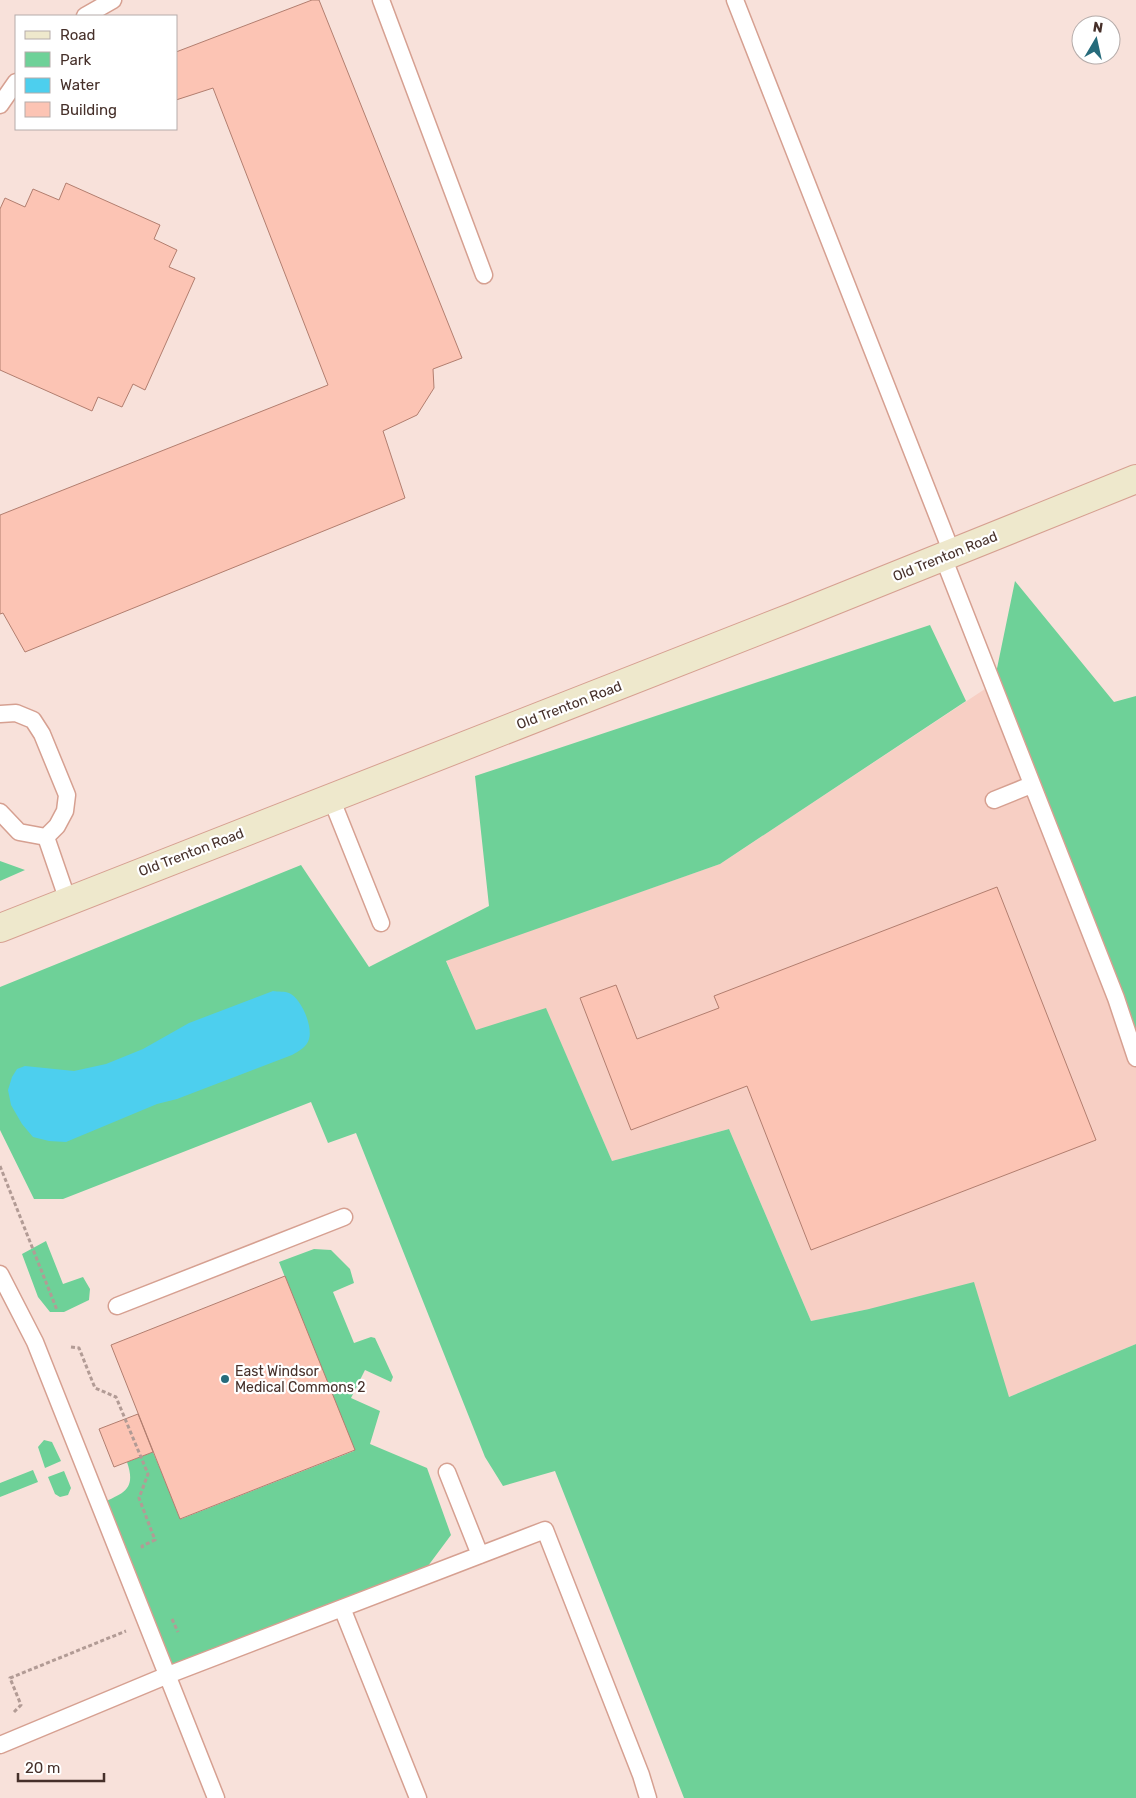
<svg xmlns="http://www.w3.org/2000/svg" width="1136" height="1798" font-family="Rubik,sans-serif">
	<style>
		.built { fill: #f7cfc4 }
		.green { fill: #6ed198 }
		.water { fill: #4dcfee }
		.building { fill: #fcc4b4; stroke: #b27e6f }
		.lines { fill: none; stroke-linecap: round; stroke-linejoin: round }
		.lane-casing { stroke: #d6a091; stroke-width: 19 }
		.secondary-casing { stroke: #d6a091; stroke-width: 30 }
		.path { stroke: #b29b95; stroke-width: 3; stroke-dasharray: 4 2.5; stroke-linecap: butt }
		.lane { stroke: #fff; stroke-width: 16 }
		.secondary { stroke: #eee8cc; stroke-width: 28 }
		.poi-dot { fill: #266b7b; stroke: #fff; stroke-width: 2 }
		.labels { text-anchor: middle; stroke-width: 4.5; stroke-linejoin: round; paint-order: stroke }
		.street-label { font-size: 14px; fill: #46302a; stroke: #fff }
		.poi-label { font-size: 14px; fill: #46302a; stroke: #fff; text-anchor: start }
	</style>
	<rect width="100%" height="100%" fill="#f8e1da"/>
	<path class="built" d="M994 683 1136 1042V1344L1009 1397 869 1309 811 1321 729 1129 612 1161 546 1009 476 1031 446 960 720 864Z"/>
	<path class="green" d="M1015 581 1114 702 1136 696V1042L994 683Z
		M930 625 966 701 720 864 446 961 476 1030 546 1008 612 1161 729 1129 811 1321 869 1309 974 1282 1009 1397 1136 1344V1798H684L555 1471 503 1486 485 1457 356 1133 328 1143 311 1102 63 1199H34L0 1130V987L301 865 369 967 489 906 475 776Z
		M0 861 25 870 0 881Z
		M46 1241 63 1284 83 1277 90 1289 89 1300 64 1312H50L38 1297 22 1254Z
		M314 1249 331 1250 350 1269 354 1283 333 1292 354 1343 371 1337 375 1338 393 1377 391 1382 365 1370 351 1398 380 1411 370 1444 427 1468 451 1535 425 1570 168 1675 100 1504C122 1493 137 1491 127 1462L153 1452 181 1519 354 1451 279 1262Z
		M44 1440 52 1442 61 1461 45 1468 38 1447Z
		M33 1470 38 1482 0 1497V1483Z
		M64 1471 71 1488 68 1495 60 1497 55 1494 48 1477Z"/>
	<path class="water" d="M273 991C278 992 285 991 289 993 301 998 313 1026 309 1039 307 1047 299 1051 292 1055L177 1099 157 1104 66 1142 49 1141 33 1137 22 1124 11 1105 8 1090 12 1077 17 1069 25 1066 74 1071 106 1064 143 1049 189 1023Z"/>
	<path class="building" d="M312 0H319L462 358 433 369 434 388 417 415 383 431 405 498 25 652 3 613 0 614V515L328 385 213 88 176 100V52Z
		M66 183 160 225 154 239 177 250 169 267 195 278 145 390 133 384 122 407 98 397 92 411 0 370V209L5 198 25 207 33 189 59 200Z
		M997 887 1096 1140 811 1250 747 1086 631 1130 580 998 616 985 637 1039 719 1008 714 996Z
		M285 1276 355 1450 180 1519 111 1345Z
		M138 1414 153 1452 114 1467 99 1429Z"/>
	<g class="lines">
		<g class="lane-casing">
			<path id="lane" d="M381 0 484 275
				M735 0 952 553
				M85 16 113 0
				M0 105 16 82
				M943 557 1116 998 1136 1058
				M0 714 16 713 33 720 42 734 67 795 65 811 57 826 46 837 19 832 0 812
				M331 798 381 923
				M994 800 1031 785
				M46 837 68 901
				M0 1274 35 1342 216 1798
				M117 1306 344 1217
				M447 1472 480 1555
				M342 1608 418 1798
				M0 1745 168 1675 545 1530 641 1775 648 1798"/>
		</g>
		<g class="secondary-casing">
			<path id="secondary" d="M0 928 793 617 1136 479"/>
		</g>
		<path class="path" d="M0 1166 57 1310
			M71 1347 79 1348 95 1388 116 1397 148 1474 139 1498 155 1540 142 1546 143 1549
			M172 1619 178 1632
			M14 1712 21 1705 10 1678 126 1631"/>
		<use href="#lane" class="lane"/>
		<use href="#secondary" class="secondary"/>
	</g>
	<circle class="poi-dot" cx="225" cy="1379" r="5"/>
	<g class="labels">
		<g class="street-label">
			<text transform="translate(945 556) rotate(-22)" y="5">Old Trenton Road</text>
			<text transform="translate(569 705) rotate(-21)" y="5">Old Trenton Road</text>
			<text transform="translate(191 852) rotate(-21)" y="5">Old Trenton Road</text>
		</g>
		<g class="poi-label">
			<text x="235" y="1376">East Windsor<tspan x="235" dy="16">Medical Commons 2</tspan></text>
		</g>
	</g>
	<rect x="15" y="15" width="162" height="115" fill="#ffffff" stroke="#b5acaa"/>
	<rect x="25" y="31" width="25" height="8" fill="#eee8cc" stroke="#b5acaa"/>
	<text x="60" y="40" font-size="15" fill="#46302a">Road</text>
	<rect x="25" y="52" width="25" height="15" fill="#6ed198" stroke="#b5acaa"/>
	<text x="60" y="65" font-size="15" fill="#46302a">Park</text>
	<rect x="25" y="78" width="25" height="15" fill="#4dcfee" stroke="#b5acaa"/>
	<text x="60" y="90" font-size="15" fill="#46302a">Water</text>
	<rect x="25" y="102" width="25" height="15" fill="#fcc4b4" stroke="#b5acaa"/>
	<text x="60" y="115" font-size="15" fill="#46302a">Building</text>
	<g transform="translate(1096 40) rotate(9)"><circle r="24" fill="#ffffff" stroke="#b5acaa"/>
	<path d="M0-4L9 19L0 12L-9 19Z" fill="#266b7b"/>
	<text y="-8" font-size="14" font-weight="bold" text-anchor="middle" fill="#46302a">N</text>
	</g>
	<path d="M18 1773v8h86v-8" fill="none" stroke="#46302a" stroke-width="2.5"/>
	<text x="25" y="1773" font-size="15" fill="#46302a" stroke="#ffffff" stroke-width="4" paint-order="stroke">20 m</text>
</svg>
